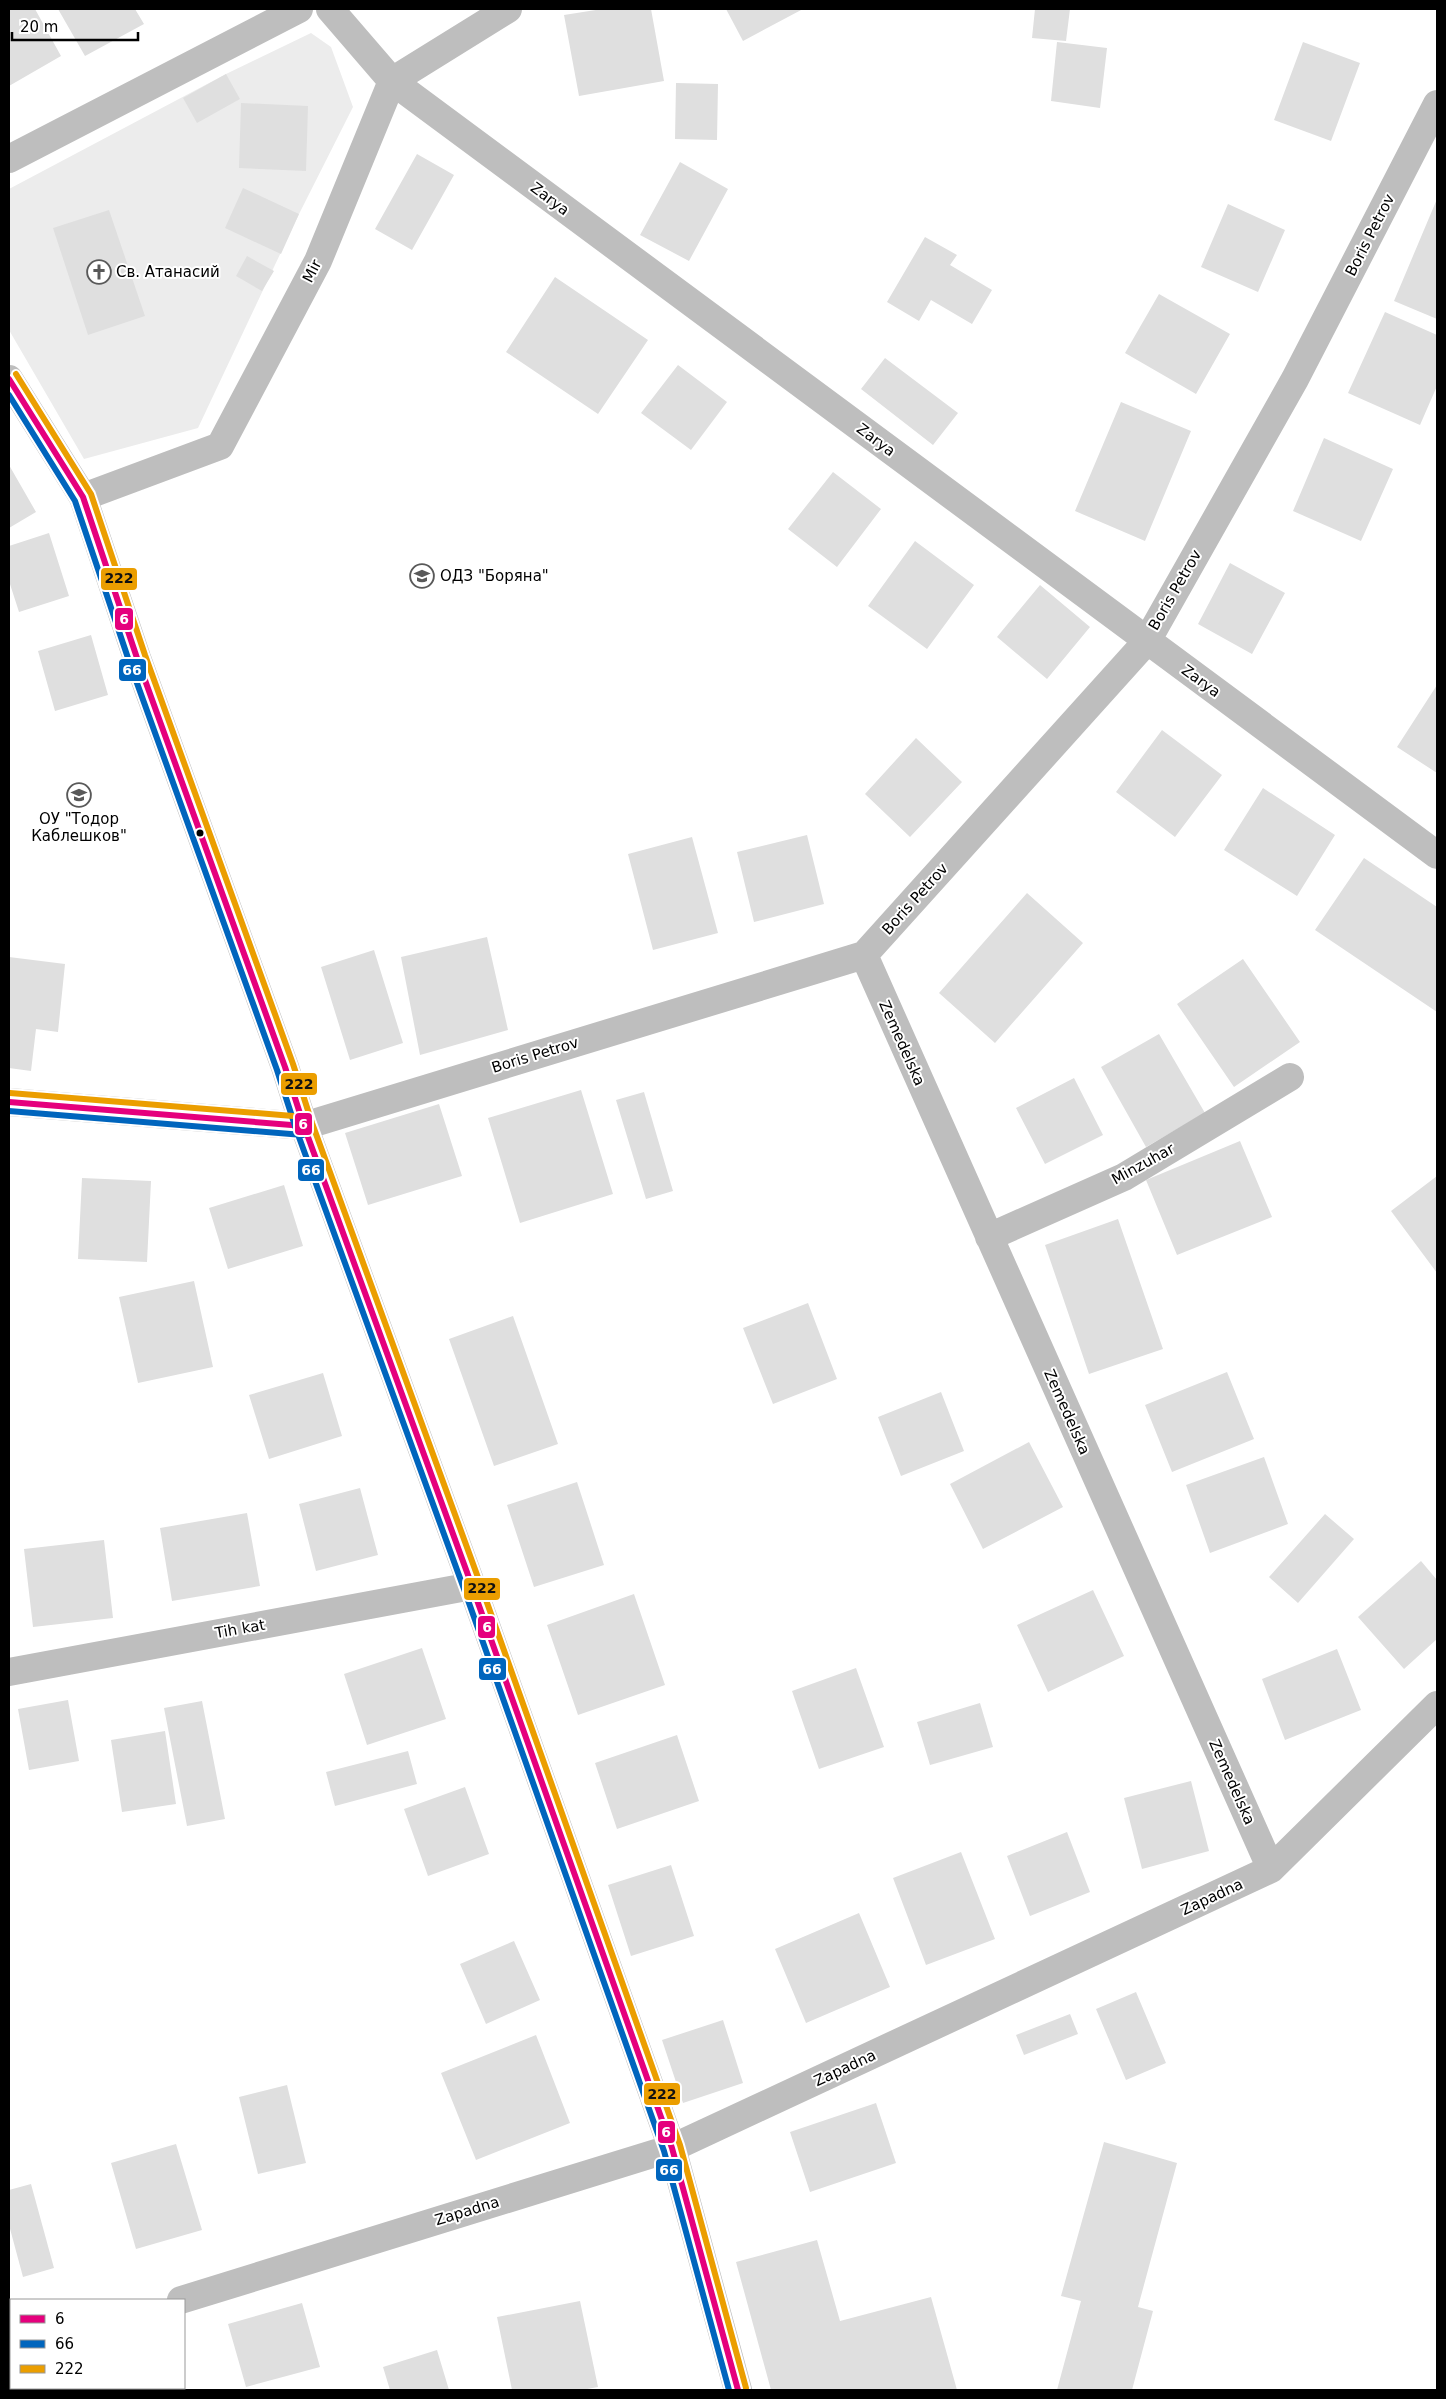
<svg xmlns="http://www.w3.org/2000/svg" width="1446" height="2399" font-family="'DejaVu Sans',sans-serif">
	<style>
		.green { fill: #ececec }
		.building { fill: #dfdfdf }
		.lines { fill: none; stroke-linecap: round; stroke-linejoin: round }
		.minor { stroke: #bebebe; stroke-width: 28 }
		.bus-1-casing { stroke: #fff; stroke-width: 10 }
		.bus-2-casing { stroke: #fff; stroke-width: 10 }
		.bus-3-casing { stroke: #fff; stroke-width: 10 }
		.bus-1 { stroke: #e5007d; stroke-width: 6 }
		.bus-2 { stroke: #0065bd; stroke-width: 6 }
		.bus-3 { stroke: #eb9e00; stroke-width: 6 }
		.bus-dot { fill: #000; stroke: #fff; stroke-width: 2 }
		.labels { text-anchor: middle; stroke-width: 4; stroke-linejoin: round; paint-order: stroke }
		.street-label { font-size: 15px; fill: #000; stroke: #fff }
		.poi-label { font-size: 15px; fill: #000; stroke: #fff; text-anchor: start }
		.line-badge { stroke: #fff; stroke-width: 2 }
		.badge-label { font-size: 14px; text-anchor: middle; font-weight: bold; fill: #fff }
		.pale-badge-label { font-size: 14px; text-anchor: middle; font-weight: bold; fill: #111 }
	</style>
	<rect width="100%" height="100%" fill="#fff"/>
	<path class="green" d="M311 33 331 47 353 107 299 214 198 428 84 459 9 330V189L226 74Z"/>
	<path class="building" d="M9 9H35L61 56 9 86Z
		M58 9H135L144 24 85 56Z
		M602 9H651L664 81 579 96 564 15Z
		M726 9H803L743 41Z
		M1035 9H1070L1066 41 1032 38Z
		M1057 42 1107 48 1100 108 1051 101Z
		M1303 42 1360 63 1331 141 1274 120Z
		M226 74 240 99 197 123 183 98Z
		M676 83 718 84 717 140 675 139Z
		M241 103 308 106 306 171 239 168Z
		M417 154 454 175 412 250 375 229Z
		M680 162 728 189 689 261 640 235Z
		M243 188 299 214 281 254 225 228Z
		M1437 199V319L1394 301Z
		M1228 204 1285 230 1258 292 1201 267Z
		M109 210 145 316 88 335 53 228Z
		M925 237 957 255 950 265 992 290 972 324 931 300 919 321 887 302Z
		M247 256 274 271 262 291 236 276Z
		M555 277 648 340 598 414 506 352Z
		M1159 294 1230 334 1196 394 1125 353Z
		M1385 312 1437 335V386L1420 425 1348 393Z
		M885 358 958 413 933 445 861 389Z
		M678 365 727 402 691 450 641 413Z
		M1121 402 1191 431 1145 541 1075 511Z
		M1324 438 1393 469 1361 541 1293 511Z
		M9 465 36 512 9 528Z
		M833 472 881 509 837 567 788 529Z
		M49 533 69 596 19 612 9 581V546Z
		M915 541 974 585 927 649 868 606Z
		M1230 563 1285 593 1252 654 1198 624Z
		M1040 585 1090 627 1047 679 997 637Z
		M91 635 108 695 55 711 38 651Z
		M1437 685V773L1397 747Z
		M1162 730 1222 775 1175 837 1116 792Z
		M916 738 962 782 910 837 865 794Z
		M1263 788 1335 835 1297 896 1224 850Z
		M807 835 824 904 754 922 737 852Z
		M692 837 718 933 653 950 628 854Z
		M1364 858 1437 907V1012L1315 930Z
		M1027 893 1083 943 995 1043 939 993Z
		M487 937 508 1030 420 1055 401 957Z
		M374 950 403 1043 350 1060 321 967Z
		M9 957 65 964 58 1032 36 1029 31 1071 9 1068Z
		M1243 959 1300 1042 1234 1087 1177 1004Z
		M1159 1034 1205 1113 1146 1147 1101 1067Z
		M1074 1078 1103 1135 1045 1164 1016 1108Z
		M581 1090 613 1194 520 1223 488 1118Z
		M644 1092 673 1191 646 1199 616 1100Z
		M439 1104 462 1176 368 1205 345 1133Z
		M1240 1141 1272 1217 1177 1255 1146 1180Z
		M1437 1176V1273L1391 1211Z
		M82 1178 151 1181 147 1262 78 1259Z
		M284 1185 303 1246 228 1269 209 1208Z
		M1118 1219 1163 1349 1089 1374 1045 1245Z
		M194 1281 213 1367 138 1383 119 1297Z
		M808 1303 837 1379 773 1404 743 1328Z
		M513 1316 558 1444 494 1466 449 1339Z
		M1227 1372 1254 1439 1172 1472 1145 1405Z
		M323 1373 342 1436 269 1459 249 1395Z
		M941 1392 964 1451 901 1476 878 1417Z
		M1029 1442 1063 1507 983 1549 950 1484Z
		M1264 1457 1288 1524 1210 1553 1186 1485Z
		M577 1482 604 1565 534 1587 507 1505Z
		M360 1488 378 1555 316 1571 299 1504Z
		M247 1513 260 1586 172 1601 160 1528Z
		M1325 1514 1354 1539 1298 1603 1269 1577Z
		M104 1540 113 1618 33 1627 24 1549Z
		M1421 1561 1437 1580V1639L1404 1669 1358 1617Z
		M1093 1590 1124 1656 1048 1692 1017 1625Z
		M634 1594 665 1685 578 1715 547 1625Z
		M422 1648 446 1719 367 1745 344 1674Z
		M1337 1649 1361 1710 1285 1740 1262 1679Z
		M856 1668 884 1747 819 1769 792 1691Z
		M68 1700 79 1761 29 1770 18 1709Z
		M202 1701 225 1819 187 1826 164 1708Z
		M980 1703 993 1747 930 1765 917 1722Z
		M165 1731 176 1804 122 1812 111 1740Z
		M677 1735 699 1801 617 1829 595 1763Z
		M408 1751 417 1784 335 1806 326 1772Z
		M1191 1781 1209 1851 1142 1869 1124 1798Z
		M465 1787 489 1854 428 1876 404 1809Z
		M1067 1832 1090 1892 1030 1916 1007 1856Z
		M961 1852 995 1939 926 1965 893 1878Z
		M671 1865 694 1936 631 1956 608 1885Z
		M859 1913 890 1987 806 2023 775 1949Z
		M514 1941 540 2000 486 2024 460 1964Z
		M1136 1992 1166 2063 1126 2080 1096 2009Z
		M1070 2014 1078 2034 1024 2055 1016 2035Z
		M723 2020 743 2083 683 2103 662 2040Z
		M536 2035 570 2123 476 2160 441 2073Z
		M287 2085 306 2163 258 2174 239 2097Z
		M876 2103 896 2163 810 2192 790 2132Z
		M1104 2142 1177 2163 1138 2307 1153 2311 1132 2390H1057L1081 2301 1061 2296Z
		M176 2144 202 2230 136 2249 111 2163Z
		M31 2184 54 2268 23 2277 9 2225V2190Z
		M817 2240 840 2321 931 2297 957 2390H771L736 2262Z
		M580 2301 598 2387 582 2390H512L497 2317Z
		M302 2303 320 2367 246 2387 228 2324Z
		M437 2350 449 2390H390L383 2367Z"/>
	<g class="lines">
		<path class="minor" d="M330 9 392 81 1437 855
			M9 159 299 9
			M9 379 83 497 137 658 285 1067 304 1126 472 1586 672 2148 738 2390
			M83 497 220 446 318 261 392 81 508 9
			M864 955 1271 1869
			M9 1102 304 1126 864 955 1147 641 1295 379 1437 104
			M989 1237 1124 1177 1290 1077
			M9 1672 472 1586
			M181 2300 672 2148 1271 1869 1437 1705
			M9 2354 11 2353"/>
		<g class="bus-1-casing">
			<path id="bus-1" d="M9 379 83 497 137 658 285 1067 304 1126 472 1586 672 2148 738 2390
				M9 1102 304 1126"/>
		</g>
		<g class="bus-2-casing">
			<path id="bus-2" d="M9 395 75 501 129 661 277 1070 296 1129 464 1589 664 2151 729 2390
				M9 1111 303 1135"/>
		</g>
		<g class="bus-3-casing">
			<path id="bus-3" d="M16 374 91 494 145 655 293 1064 312 1123 480 1583 680 2145 746 2388
				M10 1093 305 1117"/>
		</g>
		<use href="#bus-1" class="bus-1"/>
		<use href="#bus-2" class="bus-2"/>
		<use href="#bus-3" class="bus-3"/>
	</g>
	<defs>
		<g id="church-ring" transform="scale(1.25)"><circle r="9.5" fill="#fff" stroke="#595959" stroke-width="1.5"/><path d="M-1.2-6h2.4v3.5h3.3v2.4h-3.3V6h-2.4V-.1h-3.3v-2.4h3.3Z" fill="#595959"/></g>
		<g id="school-ring" transform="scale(1.25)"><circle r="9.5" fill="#fff" stroke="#595959" stroke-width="1.5"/><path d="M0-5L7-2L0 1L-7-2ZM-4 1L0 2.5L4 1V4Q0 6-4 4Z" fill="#595959"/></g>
	</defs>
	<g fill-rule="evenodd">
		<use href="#church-ring" x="99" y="272"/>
		<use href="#school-ring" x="422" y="576"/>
		<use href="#school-ring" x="79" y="795"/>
	</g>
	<circle class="bus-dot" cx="200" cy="833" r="4.5"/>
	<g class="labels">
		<g class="street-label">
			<text transform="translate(550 199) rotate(37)" y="5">Zarya</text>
			<text transform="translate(1370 235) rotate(-63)" y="5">Boris Petrov</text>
			<text transform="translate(312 271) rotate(-63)" y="5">Mir</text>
			<text transform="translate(876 440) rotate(37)" y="5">Zarya</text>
			<text transform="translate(1175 590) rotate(-60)" y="5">Boris Petrov</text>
			<text transform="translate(1201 681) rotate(36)" y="5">Zarya</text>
			<text transform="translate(915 899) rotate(-48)" y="5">Boris Petrov</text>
			<text transform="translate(902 1043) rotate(66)" y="5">Zemedelska</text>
			<text transform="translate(535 1055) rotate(-17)" y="5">Boris Petrov</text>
			<text transform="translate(1143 1164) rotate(-29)" y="5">Minzuhar</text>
			<text transform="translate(1067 1412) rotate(66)" y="5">Zemedelska</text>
			<text transform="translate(240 1629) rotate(-10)" y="5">Tih kat</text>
			<text transform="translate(1232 1782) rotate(66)" y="5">Zemedelska</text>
			<text transform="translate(1212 1897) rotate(-25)" y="5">Zapadna</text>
			<text transform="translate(845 2068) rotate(-25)" y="5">Zapadna</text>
			<text transform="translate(467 2211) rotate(-17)" y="5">Zapadna</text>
		</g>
		<g class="poi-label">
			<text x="116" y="277">Св. Атанасий</text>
			<text x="440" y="581">ОДЗ "Боряна"</text>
			<text x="79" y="824" text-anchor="middle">ОУ "Тодор<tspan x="79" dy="17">Каблешков"</tspan></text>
		</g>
	</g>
	<g class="line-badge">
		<rect x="100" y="567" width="38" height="24" rx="5" fill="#eb9e00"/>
		<rect x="114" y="607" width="20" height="24" rx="5" fill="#e5007d"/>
		<rect x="118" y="658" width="29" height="24" rx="5" fill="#0065bd"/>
		<rect x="280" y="1072" width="38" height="24" rx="5" fill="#eb9e00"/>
		<rect x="294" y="1112" width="19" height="24" rx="5" fill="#e5007d"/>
		<rect x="297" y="1158" width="28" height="24" rx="5" fill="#0065bd"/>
		<rect x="463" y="1577" width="38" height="24" rx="5" fill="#eb9e00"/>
		<rect x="477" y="1615" width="19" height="24" rx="5" fill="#e5007d"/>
		<rect x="478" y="1657" width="29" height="24" rx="5" fill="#0065bd"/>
		<rect x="643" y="2082" width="38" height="24" rx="5" fill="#eb9e00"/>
		<rect x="657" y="2120" width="19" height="24" rx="5" fill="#e5007d"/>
		<rect x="655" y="2158" width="28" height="24" rx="5" fill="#0065bd"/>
	</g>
	<g class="badge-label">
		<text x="124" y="624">6</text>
		<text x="132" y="675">66</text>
		<text x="303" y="1129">6</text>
		<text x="311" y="1175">66</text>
		<text x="487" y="1632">6</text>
		<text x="492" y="1674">66</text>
		<text x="666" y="2137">6</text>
		<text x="669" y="2175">66</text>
	</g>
	<g class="pale-badge-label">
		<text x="119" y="583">222</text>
		<text x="299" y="1089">222</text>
		<text x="482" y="1593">222</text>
		<text x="662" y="2099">222</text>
	</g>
	<rect width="1446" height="2399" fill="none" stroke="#000000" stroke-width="20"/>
	<rect x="10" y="2299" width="175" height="90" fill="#ffffff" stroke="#999999"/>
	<rect x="20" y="2315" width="25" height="8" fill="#e5007d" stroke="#999999"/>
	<text x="55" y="2324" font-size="15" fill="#000000">6</text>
	<rect x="20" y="2340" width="25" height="8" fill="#0065bd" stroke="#999999"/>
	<text x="55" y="2349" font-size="15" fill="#000000">66</text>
	<rect x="20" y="2365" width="25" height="8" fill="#eb9e00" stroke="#999999"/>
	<text x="55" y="2374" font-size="15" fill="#000000">222</text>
	<path d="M12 32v8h126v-8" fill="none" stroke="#000000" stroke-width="2.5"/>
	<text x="20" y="32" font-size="15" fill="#000000" stroke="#ffffff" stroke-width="4" paint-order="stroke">20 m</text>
</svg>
